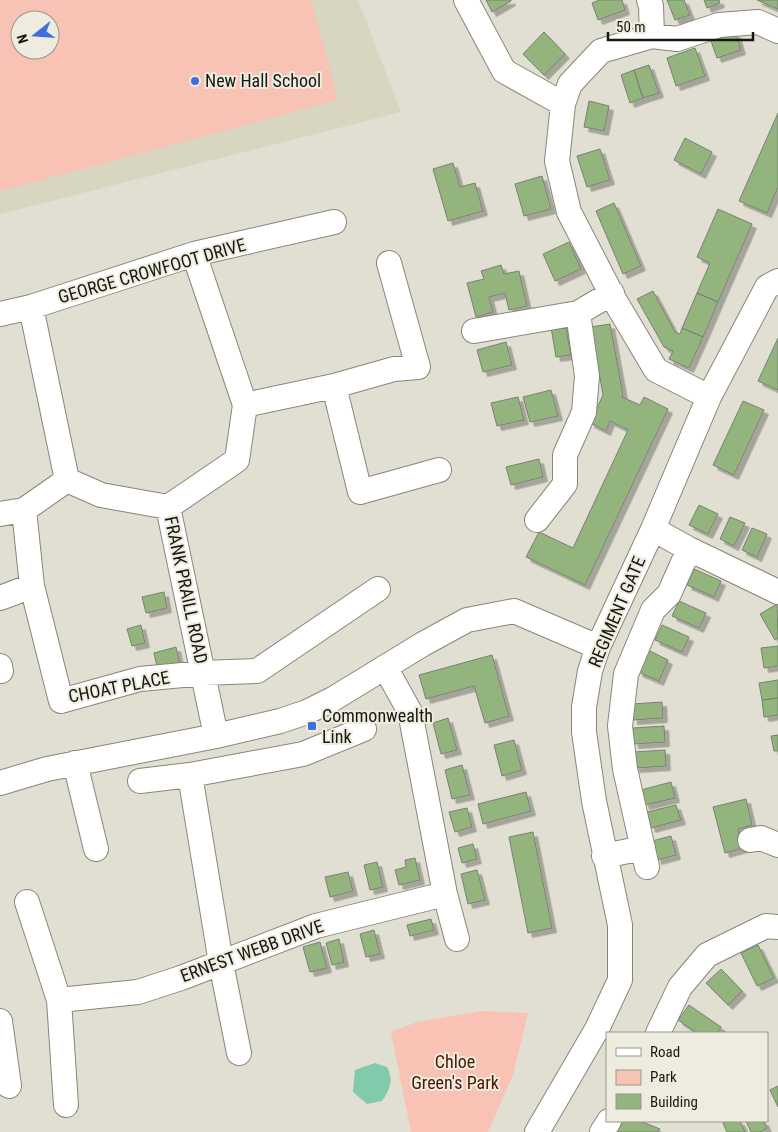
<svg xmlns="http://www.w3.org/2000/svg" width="778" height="1132" font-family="'Roboto Condensed',sans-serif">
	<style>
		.built { fill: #d8d5c0; fill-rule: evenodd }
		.green { fill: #f8c3b5; fill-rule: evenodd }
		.water { fill: #81caac }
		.building { fill: #93b57d; stroke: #798075; filter: url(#shadow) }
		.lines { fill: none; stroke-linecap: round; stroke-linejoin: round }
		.minor-casing { stroke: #88867a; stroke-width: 26 }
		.minor { stroke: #fff; stroke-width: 24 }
		.poi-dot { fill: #416edf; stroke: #eeecde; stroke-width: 2 }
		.labels { text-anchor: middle; stroke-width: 4; stroke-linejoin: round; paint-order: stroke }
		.poi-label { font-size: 18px; fill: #181813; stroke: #eeecde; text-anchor: start }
		.street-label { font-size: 18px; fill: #181813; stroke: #eeecde }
		.park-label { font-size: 18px; fill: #4f1305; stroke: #eeecde }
	</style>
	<defs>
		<filter id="shadow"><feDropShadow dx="4.5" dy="4.5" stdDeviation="0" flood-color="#0004"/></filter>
	</defs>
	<rect width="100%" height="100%" fill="#e1dfd1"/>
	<path class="built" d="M0 0H358L401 112 0 214ZM20 20H50V50H20Z"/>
	<path class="green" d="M0 0H311L338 100 0 191ZM20 20H50V50H20Z
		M481 1011 528 1013 513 1075 488 1132H411L391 1032 417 1022Z"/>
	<path class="water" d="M375 1063 387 1067C394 1080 390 1089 382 1101L367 1104 353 1092 355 1070Z"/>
	<path class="building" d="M486 0H511V1L492 12Z
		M599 0H622L625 10 598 20 592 3Z
		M667 0H684L690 15 675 20Z
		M704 0H719L720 3 707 8Z
		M757 0H778V9Z
		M544 32 565 54 544 75 523 54Z
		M736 33 741 50 717 58 711 41Z
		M695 48 705 76 676 86 667 58Z
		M649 65 659 93 643 98 634 70Z
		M634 70 643 98 630 103 621 75Z
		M589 101 609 106 604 131 584 127Z
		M778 113V187L767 213 739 201Z
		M685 138 712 152 701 174 674 160Z
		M600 149 610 180 587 187 577 156Z
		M453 163 460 187 475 183 483 211 448 221 433 169Z
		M542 176 551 209 524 216 515 184Z
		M614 203 641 266 623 274 596 211Z
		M718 209 752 224 718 302 697 293 710 263 697 257Z
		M569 242 581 269 555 281 543 254Z
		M501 265 504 274 519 271 527 306 509 310 505 293 489 297 493 312 476 317 467 283 484 279 481 271Z
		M653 291 675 332 680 334 682 328 703 337 689 368 669 359 673 351 664 347 637 299Z
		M697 293 718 302 703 337 682 328Z
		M565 324 571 355 556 357 551 327Z
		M610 324 623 395 622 397 640 405 644 397 668 409 585 585 526 557 539 532 573 548 628 430 610 421 606 431 590 423 603 395 591 327Z
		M778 338V390L758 381Z
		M506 342 512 365 483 372 477 350Z
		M551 390 558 416 530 422 523 397Z
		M518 397 524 420 497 426 491 403Z
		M743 401 764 410 734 475 713 465Z
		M539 459 543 477 511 485 506 467Z
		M699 505 718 514 708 534 689 525Z
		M730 517 745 523 734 546 720 539Z
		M752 528 767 534 757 557 742 550Z
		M694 569 721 581 714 597 687 585Z
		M164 592 167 608 146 613 142 597Z
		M679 601 706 613 699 628 672 616Z
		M777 604 778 638 775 640 760 614Z
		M141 625 145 643 132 646 127 629Z
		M662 625 689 637 682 652 655 640Z
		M778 646V666L764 668 761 648Z
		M176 647 180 665 158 671 154 653Z
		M648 650 668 660 659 681 638 672Z
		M492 655 509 716 485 723 474 686 426 699 419 675Z
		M778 680V698L762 700 759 683Z
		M778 698V715L764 717 762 700Z
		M662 702 663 718 633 720 632 704Z
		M448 718 457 750 441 754 433 723Z
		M664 726 665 742 634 744 633 728Z
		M778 735V751H774L771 736Z
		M514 740 522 770 502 776 494 745Z
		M665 750 666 766 635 768 634 752Z
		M462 765 470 795 452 799 445 770Z
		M671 782 675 798 645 805 641 790Z
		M526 792 531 811 483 824 478 804Z
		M746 799 752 825 738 829 743 848 725 853 713 807Z
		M676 805 681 820 651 828 647 812Z
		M467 808 472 827 455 832 449 812Z
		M533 832 552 928 528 933 509 837Z
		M671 836 676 855 657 860 652 841Z
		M473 844 477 859 462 863 458 848Z
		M415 858 420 880 399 885 395 870 406 867 405 860Z
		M377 862 383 887 370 890 364 865Z
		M477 870 485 900 468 904 461 874Z
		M348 872 353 891 330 897 325 877Z
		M431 919 434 930 410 936 407 925Z
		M374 930 380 954 366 957 360 934Z
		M339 939 344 962 332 965 326 943Z
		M320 942 327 968 310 972 303 947Z
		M758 945 774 978 757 986 741 953Z
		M721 969 742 991 728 1005 706 983Z
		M689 1005 721 1027 717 1033H697L678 1020Z
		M778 1086V1107L770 1090Z
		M622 1121H640L660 1129 658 1132H617Z
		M727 1121H740L745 1132H727L723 1123Z
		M746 1121H764L767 1128 760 1132H751Z"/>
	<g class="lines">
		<g class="minor-casing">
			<path id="minor" d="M466 0 504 71 563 104
				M649 0 651 6 652 36
				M31 307 67 480 101 495 168 507 237 460 245 405 194 254
				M0 314 31 307 194 254 334 222
				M474 331 578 313
				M334 386 360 492 439 470
				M709 397 656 370 615 301 569 212 557 161 563 104 570 84 601 51 652 36 677 39 719 25 758 22 778 31
				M245 405 334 386 394 369 418 367 389 263
				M168 507 216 736
				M24 510 32 586 61 701 140 679 204 673 257 671 378 589
				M0 514 24 510 67 480
				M537 520 565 484V455L584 412 587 376 578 313 612 293
				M653 529 689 549 778 592
				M0 598 32 586
				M0 666 1 671
				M385 667 410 712 445 894 457 939
				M75 763 96 849
				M190 775 221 963 239 1053
				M140 781 190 775 303 754 364 729
				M0 783 47 769 216 736 280 721 307 712 333 699 423 644 467 620 514 611 598 647
				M750 840 761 838 778 845
				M604 856 643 848
				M647 867 625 769 620 726 626 674 653 610 669 594 689 549
				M27 902 59 1000 66 1105
				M59 1000 138 992 181 978 316 926 445 894
				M0 1021 9 1086
				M658 1033 680 987 707 955 766 926 778 927
				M537 1132 597 1029 620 980V925L594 801 584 732V707L590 671 598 647 653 529 709 397 767 287 778 281
				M602 1132 609 1121"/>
		</g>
		<use href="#minor" class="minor"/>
	</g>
	<g class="poi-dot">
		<circle cx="195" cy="81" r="5"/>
		<rect x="307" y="721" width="10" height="10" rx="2.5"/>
	</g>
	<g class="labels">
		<g class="poi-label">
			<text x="205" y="87">New Hall School</text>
			<text x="322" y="722">Commonwealth<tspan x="322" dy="21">Link</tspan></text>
		</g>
		<g class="street-label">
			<text transform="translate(152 271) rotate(-16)" y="6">GEORGE CROWFOOT DRIVE</text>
			<text transform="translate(186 590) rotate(78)" y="6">FRANK PRAILL ROAD</text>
			<text transform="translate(617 612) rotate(-67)" y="6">REGIMENT GATE</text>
			<text transform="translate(119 687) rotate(-11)" y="6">CHOAT PLACE</text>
			<text transform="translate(252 951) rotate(-20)" y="6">ERNEST WEBB DRIVE</text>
		</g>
		<g class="park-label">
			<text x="455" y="1068">Chloe<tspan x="455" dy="21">Green's Park</tspan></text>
		</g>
	</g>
	<rect x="606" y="1032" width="162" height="90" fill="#eeecde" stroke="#98978d"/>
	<rect x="616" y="1048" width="25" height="8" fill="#ffffff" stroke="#98978d"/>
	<text x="650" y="1057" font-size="15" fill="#181813">Road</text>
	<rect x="616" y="1070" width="25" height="15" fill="#f8c3b5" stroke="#98978d"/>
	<text x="650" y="1082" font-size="15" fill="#181813">Park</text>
	<rect x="616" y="1094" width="25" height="15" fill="#93b57d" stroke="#98978d"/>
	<text x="650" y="1107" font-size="15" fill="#181813">Building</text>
	<g transform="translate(35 35) rotate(253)"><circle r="24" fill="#eeecde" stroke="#98978d"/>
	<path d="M0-4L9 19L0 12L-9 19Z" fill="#416edf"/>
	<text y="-8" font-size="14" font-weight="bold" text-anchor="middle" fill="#181813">N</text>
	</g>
	<path d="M608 32v8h145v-8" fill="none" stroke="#181813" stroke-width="2.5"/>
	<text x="616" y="32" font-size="15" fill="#181813" stroke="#eeecde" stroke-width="4" paint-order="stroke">50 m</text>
</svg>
